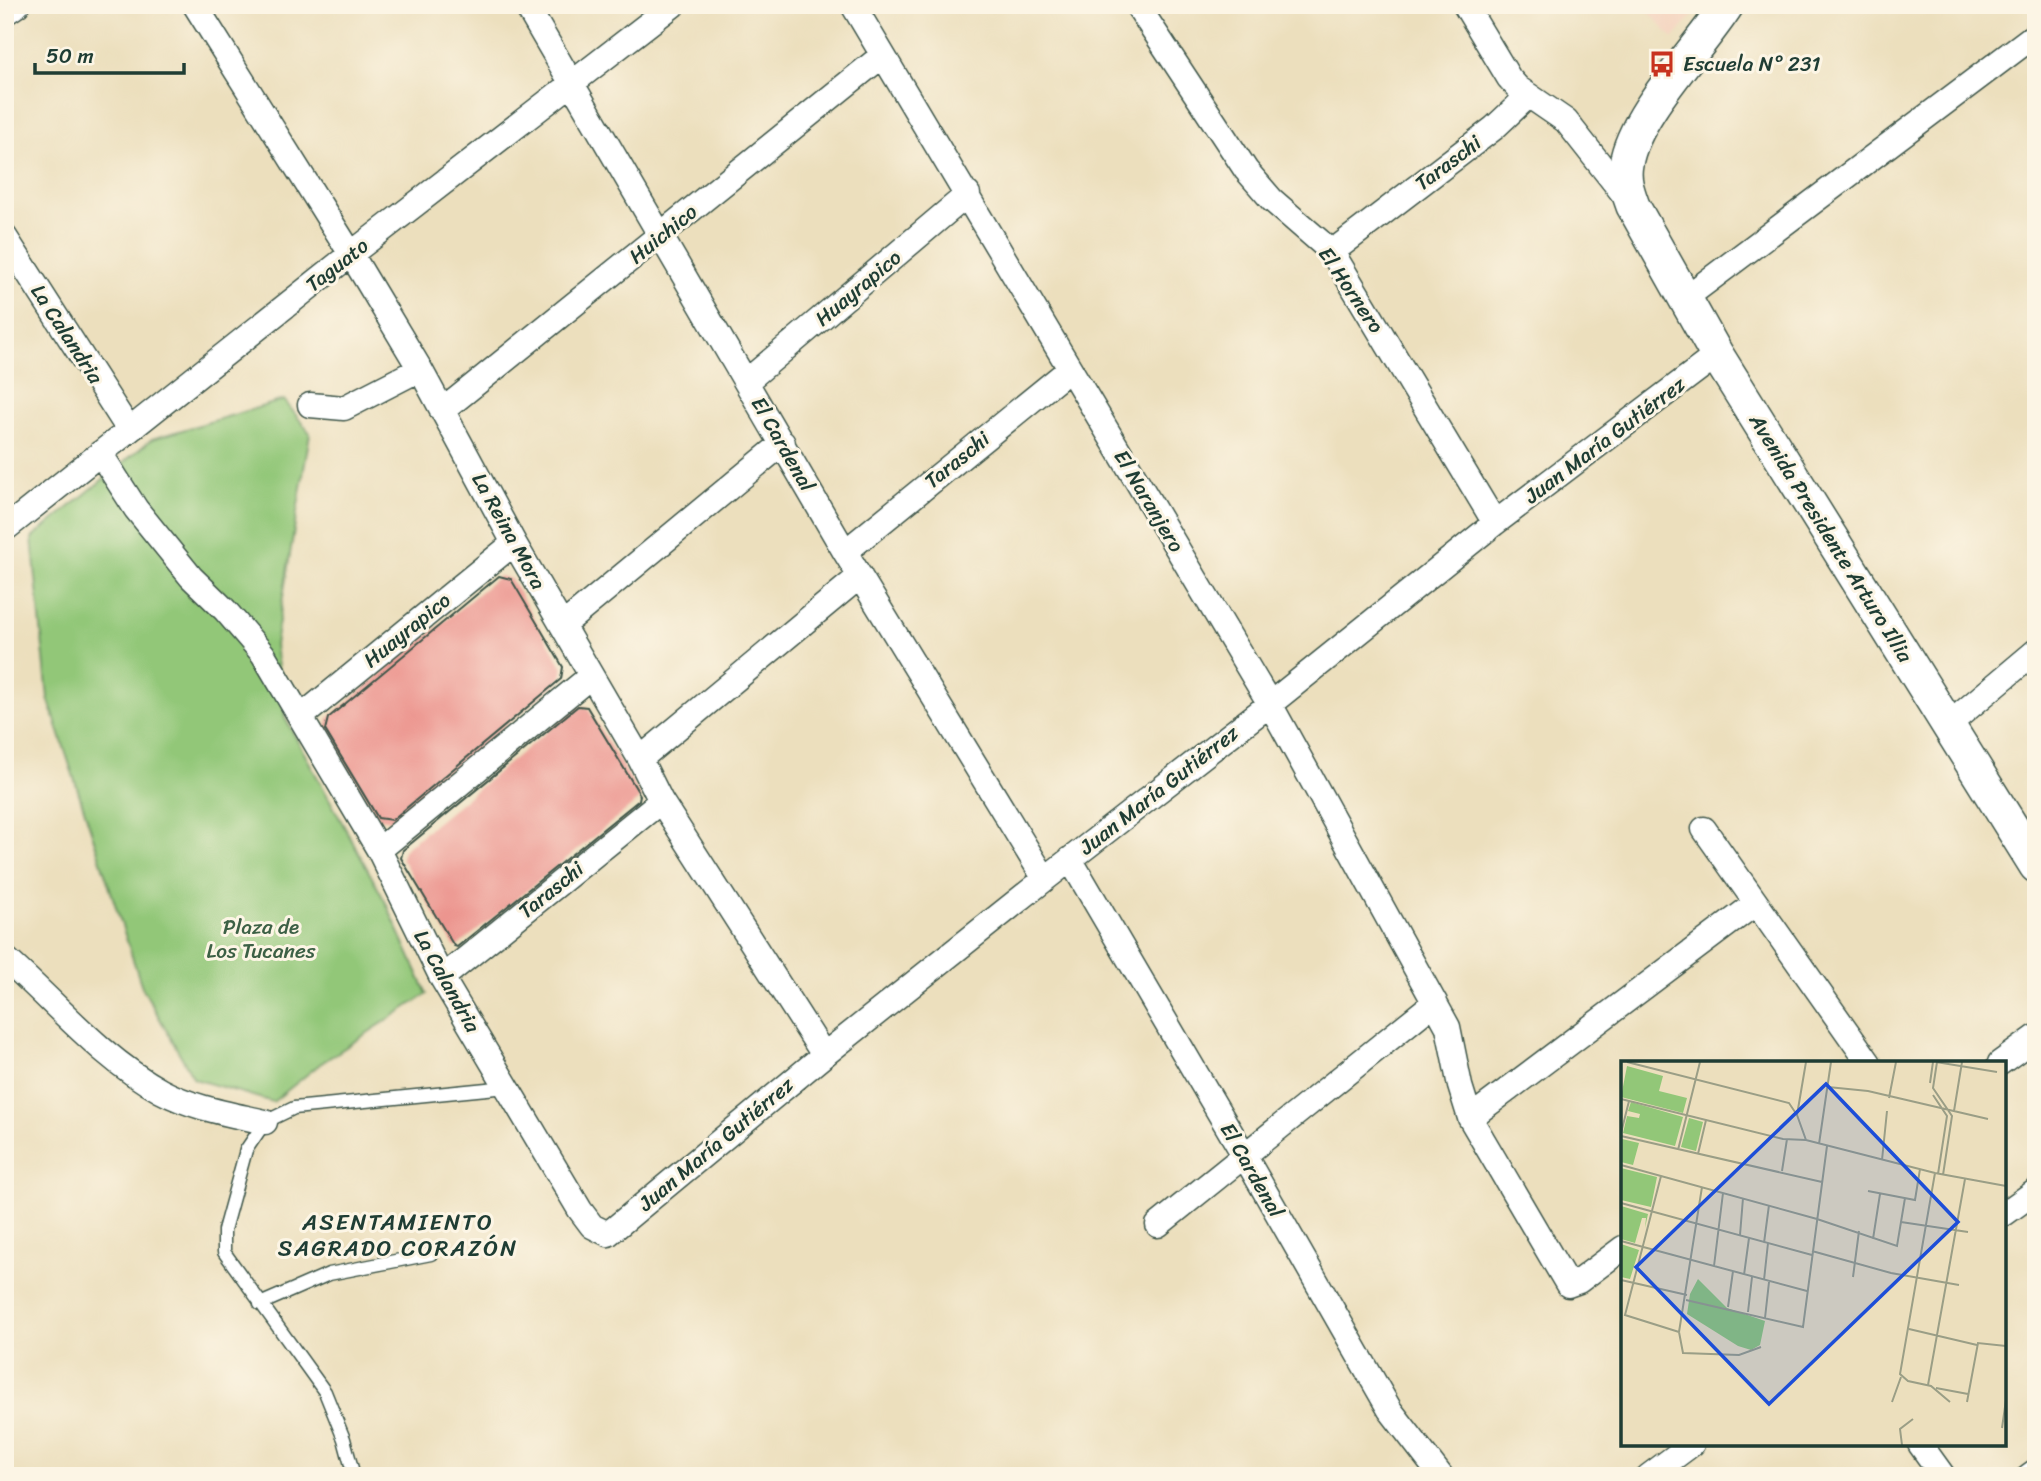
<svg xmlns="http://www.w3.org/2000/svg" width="2041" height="1481" font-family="Sriracha,sans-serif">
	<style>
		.built { fill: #f4d4bf }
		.green { fill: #92c778; stroke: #588256; stroke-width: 2 }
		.building { fill: #ec958f }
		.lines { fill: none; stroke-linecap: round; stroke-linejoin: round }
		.lane-casing { stroke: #3e5549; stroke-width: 15 }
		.street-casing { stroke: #3e5549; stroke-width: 27 }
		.secondary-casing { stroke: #3e5549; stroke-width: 36 }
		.lane { stroke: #fff; stroke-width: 12 }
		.street { stroke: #fff; stroke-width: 24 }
		.secondary { stroke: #fff; stroke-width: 33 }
		.labels { text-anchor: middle; stroke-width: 6; stroke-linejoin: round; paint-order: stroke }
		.poi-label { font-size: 21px; fill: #1f3d34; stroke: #fcf5e5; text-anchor: start }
		.street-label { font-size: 21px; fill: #1f3d34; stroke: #fcf5e5 }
		.park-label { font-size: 21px; fill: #3c6045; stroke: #fcf5e5 }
		.neighbourhood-label { font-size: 23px; letter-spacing: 2px; fill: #1f3d34; stroke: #fcf5e5 }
		.inset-road { fill: none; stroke: #9a9e86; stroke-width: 2 }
		.view { fill: #1d4ed8; fill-opacity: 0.15; stroke: #1d4ed8; stroke-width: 3.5 }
		.inset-edge { fill: none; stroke: #1f3d34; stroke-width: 3.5 }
	</style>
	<rect width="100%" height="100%" fill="#fcf5e5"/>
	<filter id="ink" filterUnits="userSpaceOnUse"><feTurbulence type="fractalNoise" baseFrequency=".0143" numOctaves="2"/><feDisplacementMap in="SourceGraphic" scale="14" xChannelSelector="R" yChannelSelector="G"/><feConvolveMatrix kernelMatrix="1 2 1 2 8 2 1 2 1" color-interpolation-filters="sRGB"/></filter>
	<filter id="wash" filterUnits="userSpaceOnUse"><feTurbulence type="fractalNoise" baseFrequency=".00686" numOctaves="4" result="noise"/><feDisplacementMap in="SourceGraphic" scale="28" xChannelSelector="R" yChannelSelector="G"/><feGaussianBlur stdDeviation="1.57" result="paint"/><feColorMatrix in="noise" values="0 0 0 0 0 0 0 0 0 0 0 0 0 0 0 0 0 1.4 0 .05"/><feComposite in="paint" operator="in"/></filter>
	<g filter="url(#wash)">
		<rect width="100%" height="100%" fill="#ecdfbd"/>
		<path class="built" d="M1643 5H1702L1673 39Z"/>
		<path class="green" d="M284 400 310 433 275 645 285 718 386 903 427 994 320 1064 273 1102 194 1079 142 987 48 698 32 538 152 439Z"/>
		<g id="blocks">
			<path class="building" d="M499 576 511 579 563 667 561 679 392 820 378 818 325 730 328 718Z
				M578 706 587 707 640 795 639 800 457 947 454 946 401 858 403 850Z"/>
		</g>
	</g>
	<g filter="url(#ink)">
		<use href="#blocks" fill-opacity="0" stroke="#3e5549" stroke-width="2"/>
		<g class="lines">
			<g class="lane-casing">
				<path id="lane" d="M260 1304 329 1274 431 1254
					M354 1476 344 1439 325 1392 224 1252V1230L246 1150 265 1122 294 1108 507 1087"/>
			</g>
			<g class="street-casing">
				<path id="street" d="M195 5 351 254 420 369 514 543 640 759 661 801 824 1055
					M526 5 845 552 1045 879
					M853 5 1270 704 1448 1027 1460 1086 1470 1118 1568 1285 1579 1281 1623 1248
					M1137 5 1246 170 1272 200 1332 252 1495 523
					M1465 5 1509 78 1518 88 1566 121 1629 201
					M5 13 17 5
					M5 237 129 430
					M1332 252 1494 128 1528 96
					M1684 299 2036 34
					M747 381 968 194
					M310 405 344 408 420 369
					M442 411 883 55
					M100 453 136 509 191 577 225 610 263 654 379 850 442 978 580 1210 592 1226 608 1234 824 1055 1045 879 1270 704 1495 523 1717 355
					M5 529 351 254 673 5
					M845 552 1070 369
					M563 625 783 443
					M301 717 514 543
					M1947 726 2036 651
					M640 759 860 576
					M1704 829 1869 1063
					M379 850 591 676
					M1070 859 1244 1155 1390 1410 1441 1476
					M5 958C56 1003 101 1058 161 1091 193 1108 230 1114 265 1122
					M442 978 661 801
					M2000 1063 2036 1037
					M1470 1118 1756 903
					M2004 1214 2036 1191
					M1158 1225 1435 1002
					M1920 1444 1943 1476
					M1649 1476 1692 1444
					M2029 1476 2036 1471"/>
			</g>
			<g class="secondary-casing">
				<path id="secondary" d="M1727 5C1699 49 1634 113 1626 164 1623 179 1628 192 1633 206L1717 355 2036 866"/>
			</g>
			<use href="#lane" class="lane"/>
			<use href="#street" class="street"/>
			<use href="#secondary" class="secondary"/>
		</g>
	</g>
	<defs>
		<g id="bus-bare" transform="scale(2.1)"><path d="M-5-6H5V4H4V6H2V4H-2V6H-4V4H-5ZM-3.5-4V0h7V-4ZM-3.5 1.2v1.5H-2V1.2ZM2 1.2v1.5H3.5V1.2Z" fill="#c8321e" stroke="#fcf5e5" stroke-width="2.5" paint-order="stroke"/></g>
	</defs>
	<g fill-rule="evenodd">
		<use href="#bus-bare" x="1662" y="64"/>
	</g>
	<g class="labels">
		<g class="poi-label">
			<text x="1683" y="71">Escuela N° 231</text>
		</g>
		<g class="street-label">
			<text transform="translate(1448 163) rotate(-37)" y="7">Taraschi</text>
			<text transform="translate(663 234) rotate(-39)" y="7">Huichico</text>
			<text transform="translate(337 265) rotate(-38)" y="7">Taguato</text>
			<text transform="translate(858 288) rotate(-40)" y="7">Huayrapico</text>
			<text transform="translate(1351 290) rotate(56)" y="7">El Hornero</text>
			<text transform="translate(67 334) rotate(57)" y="7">La Calandria</text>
			<text transform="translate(1605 440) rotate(-37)" y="7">Juan María Gutiérrez</text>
			<text transform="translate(783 444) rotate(60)" y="7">El Cardenal</text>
			<text transform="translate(957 460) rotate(-39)" y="7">Taraschi</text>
			<text transform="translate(1149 501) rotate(59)" y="7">El Naranjero</text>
			<text transform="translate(509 531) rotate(61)" y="7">La Reina Mora</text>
			<text transform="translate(1831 538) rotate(58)" y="7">Avenida Presidente Arturo Illia</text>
			<text transform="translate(407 630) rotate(-39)" y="7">Huayrapico</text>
			<text transform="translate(1159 790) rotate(-38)" y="7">Juan María Gutiérrez</text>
			<text transform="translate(551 890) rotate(-39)" y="7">Taraschi</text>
			<text transform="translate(447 981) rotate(61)" y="7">La Calandria</text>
			<text transform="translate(716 1144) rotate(-40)" y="7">Juan María Gutiérrez</text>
			<text transform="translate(1252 1170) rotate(60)" y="7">El Cardenal</text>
		</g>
		<g class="park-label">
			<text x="261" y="934">Plaza de<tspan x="261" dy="24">Los Tucanes</tspan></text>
		</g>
		<g class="neighbourhood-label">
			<text x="398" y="1230">ASENTAMIENTO<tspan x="398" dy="26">SAGRADO CORAZÓN</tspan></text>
		</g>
	</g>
	<g transform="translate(1621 1061)">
		<rect width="385" height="385" fill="#ecdfbd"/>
		<path d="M6 5 42 15 38 30 66 37 62 52 0 36ZM10 41 62 56 54 85 2 72 6 55 18 57 19 53 7 50ZM68 57 82 61 75 90 60 86ZM1 78 18 82 12 104 0 101ZM0 107 36 116 30 146 0 139ZM0 145 27 153 24 167 25 157H21L14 182 0 178ZM0 183 18 189 9 218 0 216ZM77 218 106 247 144 260 139 284 130 289 117 285 66 253 69 233Z" fill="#92c778"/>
		<path class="inset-road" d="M6 1 168 42 176 54M185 1 176 54 185 79M315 1 376 11M316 1 312 27 331 55 322 114M309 22 312 1M207 26 247 30 367 58M312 34 326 55 317 113M268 37 275 1M0 38 162 78 185 79 314 112 385 125M333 50 341 1M0 72 8 40M0 75 201 121M198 83 210 1M57 89 79 1M77 93 85 59M261 99 266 50M0 104 196 158 276 185 284 137M161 110 166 78M314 112 279 313 287 320 310 325 329 341M40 115 4 254 58 271M247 130 294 139 299 108M0 142 191 194M280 161 347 171M119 174 122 137M252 178 259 133M0 180 186 230M143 182 148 144M191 190 270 212 338 224M93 205 102 132M123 214 128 177M232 216 238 170M0 219 66 234M143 219 147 182M65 239 182 266 206 85M107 246 112 210M127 251 131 216M144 257 148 221M288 268 356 284M58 271 81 126M58 271 62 292 118 294 140 286M307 324 344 118M315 327 347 333M271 341 280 316M346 341 357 282 385 285M381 367 385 339M281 384 279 368 292 358"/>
		<path class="view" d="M205 23 337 161 148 343 15 206Z"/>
		<rect width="385" height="385" class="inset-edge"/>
	</g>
	<rect width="2041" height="1481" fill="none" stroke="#fcf5e5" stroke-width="28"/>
	<path d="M35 63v10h149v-10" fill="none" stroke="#1f3d34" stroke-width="3.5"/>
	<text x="46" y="63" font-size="21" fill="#1f3d34" stroke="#fcf5e5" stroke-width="5" paint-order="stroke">50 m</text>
</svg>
